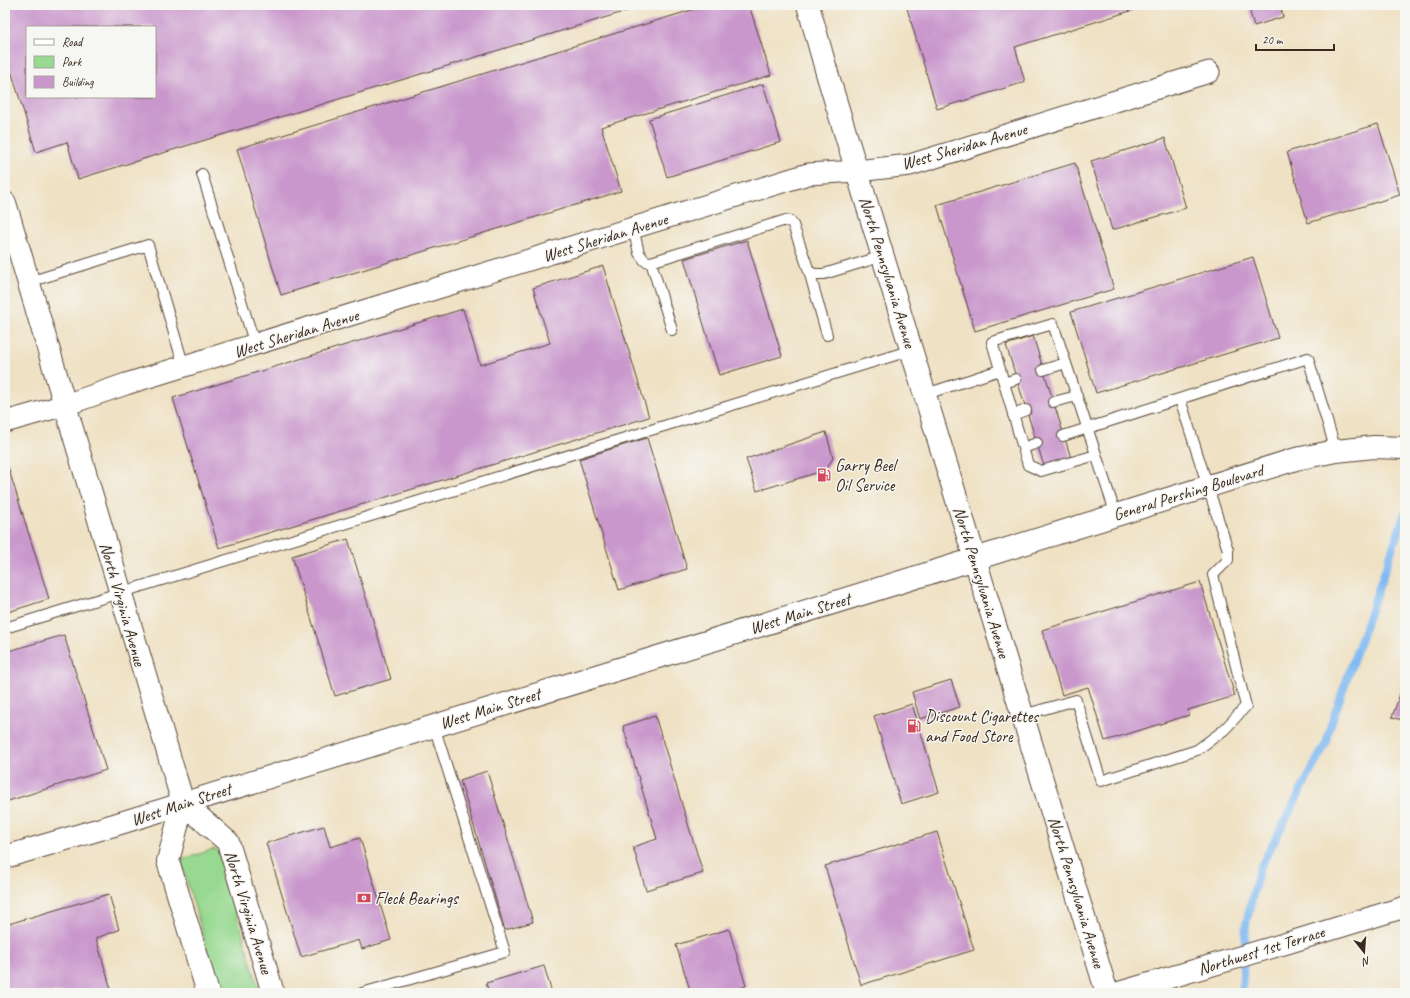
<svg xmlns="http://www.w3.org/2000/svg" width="1410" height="998" font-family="Caveat,sans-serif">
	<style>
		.green { fill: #97d990; stroke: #698257 }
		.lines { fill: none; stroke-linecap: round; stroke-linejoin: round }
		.stream { stroke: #80baf2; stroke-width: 8 }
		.building { fill: #c997cc; fill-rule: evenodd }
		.service-casing { stroke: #564537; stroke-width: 12 }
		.minor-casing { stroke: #564537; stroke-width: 23 }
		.tertiary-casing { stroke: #564537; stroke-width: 24 }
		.secondary-casing { stroke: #564537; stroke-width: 24 }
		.service { stroke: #fff; stroke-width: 10 }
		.minor { stroke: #fff; stroke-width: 21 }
		.tertiary { stroke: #fff; stroke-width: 22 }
		.secondary { stroke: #fff; stroke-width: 22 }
		.labels { text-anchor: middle; stroke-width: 3; stroke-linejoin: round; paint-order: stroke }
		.street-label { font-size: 17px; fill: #3b2a1e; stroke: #f6f6f2 }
		.poi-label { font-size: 17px; fill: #3b2a1e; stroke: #f6f6f2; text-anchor: start }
	</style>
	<rect width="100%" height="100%" fill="#f6f6f2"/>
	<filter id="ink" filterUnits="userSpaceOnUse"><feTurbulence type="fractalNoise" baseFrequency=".025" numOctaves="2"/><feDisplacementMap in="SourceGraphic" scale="8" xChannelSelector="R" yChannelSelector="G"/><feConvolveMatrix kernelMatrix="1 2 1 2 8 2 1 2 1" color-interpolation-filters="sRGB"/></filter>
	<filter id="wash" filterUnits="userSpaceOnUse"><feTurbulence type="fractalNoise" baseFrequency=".012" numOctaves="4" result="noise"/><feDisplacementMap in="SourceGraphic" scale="16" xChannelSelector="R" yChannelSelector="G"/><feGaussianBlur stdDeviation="0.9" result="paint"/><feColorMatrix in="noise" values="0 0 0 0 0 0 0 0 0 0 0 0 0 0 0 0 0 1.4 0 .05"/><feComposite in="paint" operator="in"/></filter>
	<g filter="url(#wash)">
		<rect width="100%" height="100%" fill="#efe1c3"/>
		<path class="green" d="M214 849 218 850 260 993H220L181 861 186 858Z"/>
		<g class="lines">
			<path class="stream" d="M1242 993 1246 924 1259 870 1327 741 1330 727 1405 513"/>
		</g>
		<g id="blocks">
			<path class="building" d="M5 5H646L78 179 67 142 36 152 5 51ZM27 27H155V97H27Z
				M708 5H749L771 75 601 127 621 191 281 295 237 149Z
				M906 5H1142L1143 7 1015 47 1025 82 937 109Z
				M1248 5H1280L1283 17 1254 26Z
				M763 84 781 142 667 177 649 119Z
				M1378 124 1400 195 1308 223 1287 152Z
				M1165 138 1186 208 1112 230 1091 161Z
				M1075 163 1114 289 975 331 937 205Z
				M747 240 782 356 719 375 684 259Z
				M1253 257 1278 338 1096 393 1071 312Z
				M603 266 649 417 219 548 173 398 463 309 480 365 550 343 533 288Z
				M1033 336 1071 458 1044 466 1006 345Z
				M826 432 833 458 826 470 757 491 746 459Z
				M647 438 687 569 619 590 579 459Z
				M5 457 49 599 5 613Z
				M348 539 391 679 335 696 292 556Z
				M1200 582 1235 696 1188 710 1189 715 1105 741 1088 687 1062 695 1042 630Z
				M64 635 106 770 5 802V652Z
				M951 680 960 707 920 719 912 692Z
				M1405 680V721L1392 717Z
				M912 704 939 792 901 804 874 716Z
				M655 716 703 873 646 890 633 847 657 839 623 726Z
				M487 771 533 922 505 930 460 780Z
				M324 826 330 847 360 838 391 940 362 949 359 940 301 957 266 843Z
				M937 832 974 950 861 985 825 866Z
				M109 894 119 930 96 938 112 993H5V925Z
				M729 929 746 986 737 989 738 993H691L676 945Z
				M544 966 552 993H489L486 983Z"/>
		</g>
	</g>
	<g filter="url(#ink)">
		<use href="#blocks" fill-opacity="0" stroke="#564537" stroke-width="1"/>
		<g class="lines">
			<g class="service-casing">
				<path id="service" d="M202 174 255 345
					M633 228 639 253 645 261 651 262 786 220 791 222 793 225 809 271 814 274H824L883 256
					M651 262 672 330
					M809 271 827 335
					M29 282 148 245 184 367
					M1043 370 1066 363
					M1004 383 1016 379
					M926 394 1000 370
					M1053 402 1077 396
					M1013 415 1026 410
					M1063 436 1308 358 1336 451
					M1023 448 1037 443
					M1096 455 1041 471 1028 465 992 342 1053 324 1116 515
					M5 628 912 350
					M1023 715 1076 700 1101 781 1197 750 1224 730 1246 706 1213 575 1228 560V550L1180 399
					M362 993 505 952 434 726"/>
			</g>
			<g class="minor-casing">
				<path id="minor" d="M5 422 65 405 126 384 808 174 857 171 910 165 1209 72
					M1117 993 1294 941 1405 907"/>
			</g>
			<g class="tertiary-casing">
				<path id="tertiary" d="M5 203C65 403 122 604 183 803"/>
			</g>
			<g class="secondary-casing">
				<path id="secondary" d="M808 5 827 73 1107 993
					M183 803 228 842 273 993
					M183 803 168 861 208 993
					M5 857 114 825 975 559 1296 459 1336 451 1374 447 1405 448"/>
			</g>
			<use href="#service" class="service"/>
			<use href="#minor" class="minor"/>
			<use href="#tertiary" class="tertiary"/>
			<use href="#secondary" class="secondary"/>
		</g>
	</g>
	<defs>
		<g id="fuel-bare" transform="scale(1.08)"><path d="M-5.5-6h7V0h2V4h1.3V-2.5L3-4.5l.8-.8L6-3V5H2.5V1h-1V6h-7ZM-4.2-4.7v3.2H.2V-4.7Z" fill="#d1495b" stroke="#f6f6f2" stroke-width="2.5" paint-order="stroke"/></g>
		<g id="bank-bare" transform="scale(1.08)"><path d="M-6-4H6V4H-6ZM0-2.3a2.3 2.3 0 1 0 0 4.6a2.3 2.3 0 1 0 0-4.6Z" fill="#d1495b" stroke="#f6f6f2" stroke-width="2.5" paint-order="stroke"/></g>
	</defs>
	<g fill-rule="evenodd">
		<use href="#fuel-bare" x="824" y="475"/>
		<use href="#fuel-bare" x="914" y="726"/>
		<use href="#bank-bare" x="364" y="898"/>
	</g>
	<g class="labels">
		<g class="street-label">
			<text transform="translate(964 146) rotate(-16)" y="6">West Sheridan Avenue</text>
			<text transform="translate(605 237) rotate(-17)" y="6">West Sheridan Avenue</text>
			<text transform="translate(888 272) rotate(73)" y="6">North Pennsylvania Avenue</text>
			<text transform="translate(296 333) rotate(-17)" y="6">West Sheridan Avenue</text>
			<text transform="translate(1188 492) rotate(-17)" y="6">General Pershing Boulevard</text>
			<text transform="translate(982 582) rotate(73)" y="6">North Pennsylvania Avenue</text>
			<text transform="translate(123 604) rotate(74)" y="6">North Virginia Avenue</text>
			<text transform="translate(800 613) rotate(-17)" y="6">West Main Street</text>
			<text transform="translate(490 708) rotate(-17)" y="6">West Main Street</text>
			<text transform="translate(181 804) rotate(-18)" y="6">West Main Street</text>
			<text transform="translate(1077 892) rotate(73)" y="6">North Pennsylvania Avenue</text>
			<text transform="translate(249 912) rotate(73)" y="6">North Virginia Avenue</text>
			<text transform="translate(1261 950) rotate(-17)" y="6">Northwest 1st Terrace</text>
		</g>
		<g class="poi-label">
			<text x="835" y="471">Garry Beel<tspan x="835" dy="20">Oil Service</tspan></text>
			<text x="925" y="722">Discount Cigarettes<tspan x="925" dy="20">and Food Store</tspan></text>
			<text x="375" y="904">Fleck Bearings</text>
		</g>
	</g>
	<rect width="1410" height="998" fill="none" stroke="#f6f6f2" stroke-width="20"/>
	<rect x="26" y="26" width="130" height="72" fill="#f6f6f2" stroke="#aba49d"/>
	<rect x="34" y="39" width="20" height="6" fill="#ffffff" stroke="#aba49d"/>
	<text x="62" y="46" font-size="12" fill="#3b2a1e">Road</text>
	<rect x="34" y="56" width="20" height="12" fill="#97d990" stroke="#aba49d"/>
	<text x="62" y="66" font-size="12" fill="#3b2a1e">Park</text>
	<rect x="34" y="76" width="20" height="12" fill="#c997cc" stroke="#aba49d"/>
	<text x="62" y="86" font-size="12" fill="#3b2a1e">Building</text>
	<g transform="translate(1364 952) rotate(163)" stroke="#f6f6f2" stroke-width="3" paint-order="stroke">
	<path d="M0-3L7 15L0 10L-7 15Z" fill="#3b2a1e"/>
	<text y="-6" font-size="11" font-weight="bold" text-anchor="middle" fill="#3b2a1e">N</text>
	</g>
	<path d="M1256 44v6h78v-6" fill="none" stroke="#3b2a1e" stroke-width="2"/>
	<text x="1262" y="44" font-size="12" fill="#3b2a1e" stroke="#f6f6f2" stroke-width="3" paint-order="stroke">20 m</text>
</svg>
